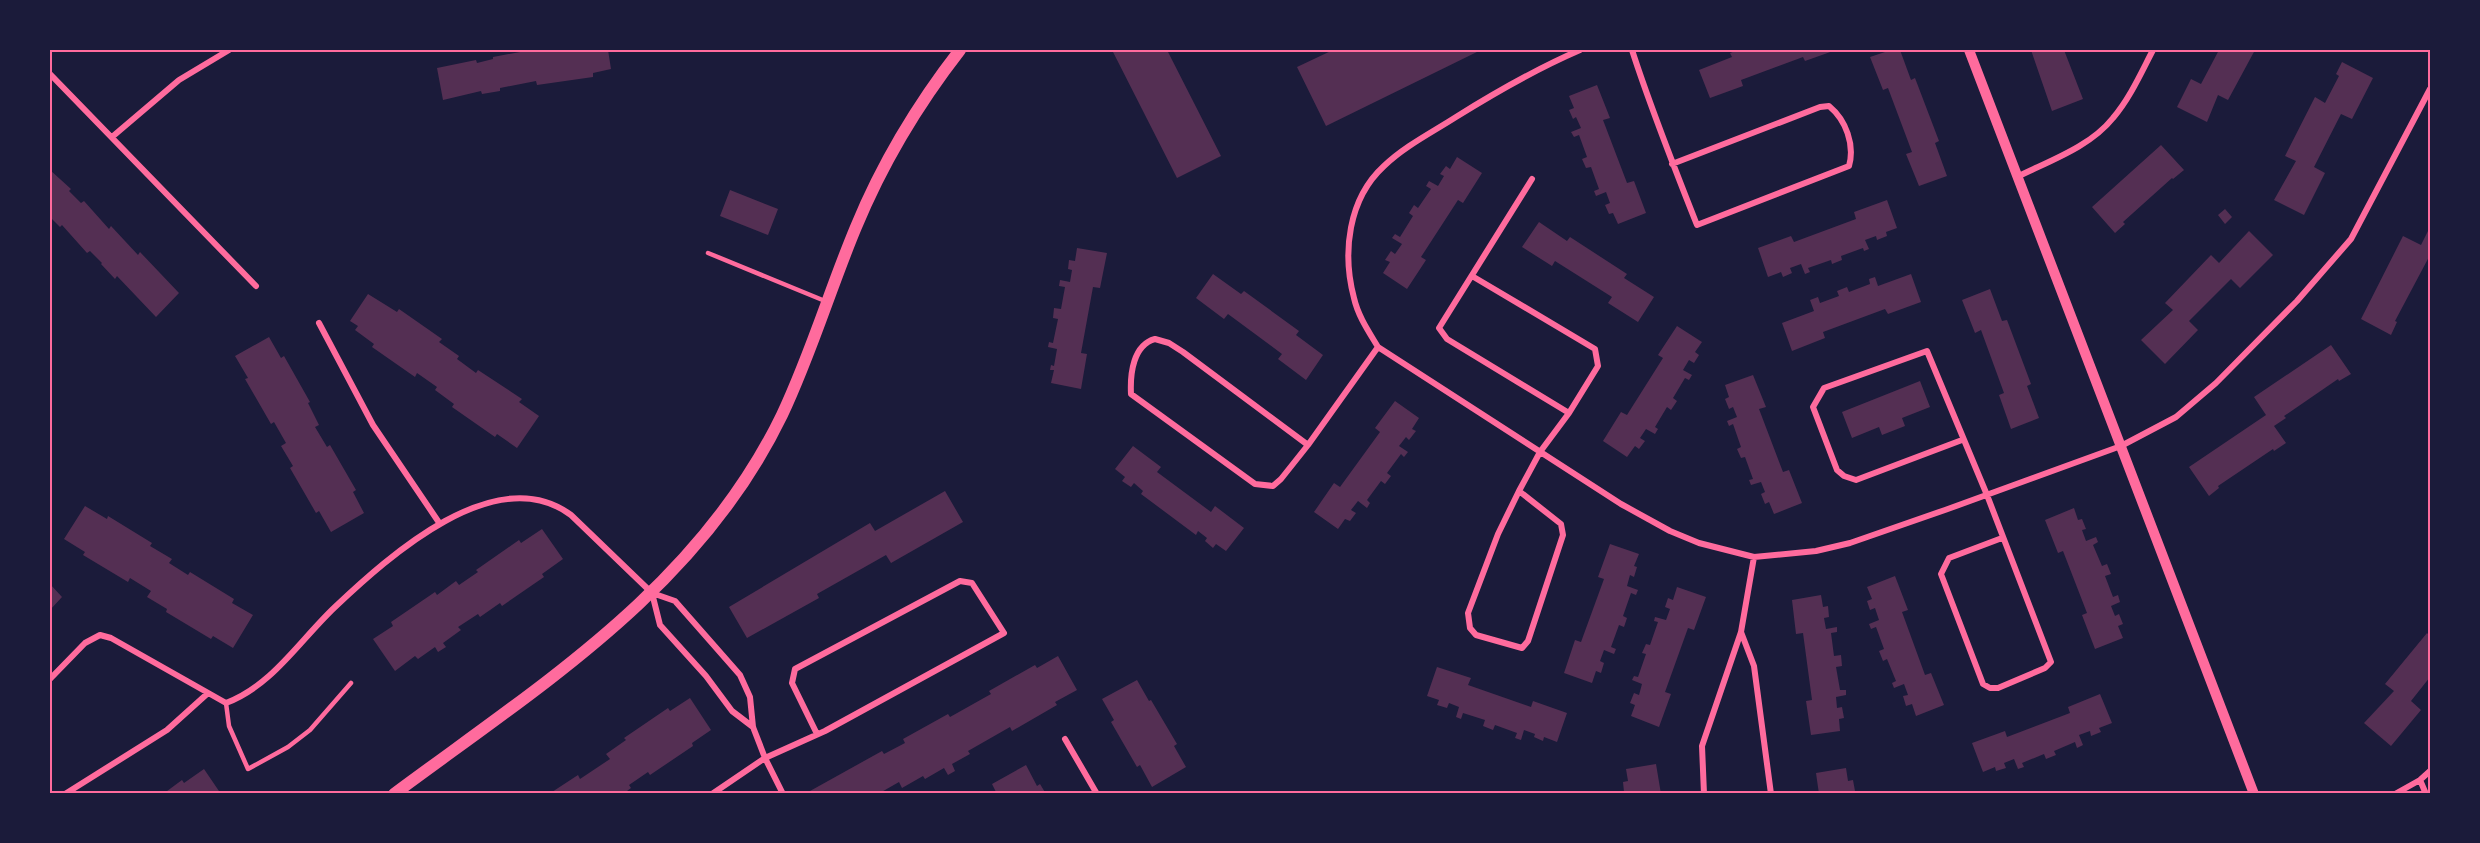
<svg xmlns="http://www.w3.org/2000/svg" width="2480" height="843" font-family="Jost,sans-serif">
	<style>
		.building { fill: #542f53 }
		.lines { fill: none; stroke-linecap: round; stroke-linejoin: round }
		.service { stroke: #ff6b9d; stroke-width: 4.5 }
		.minor { stroke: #ff6b9d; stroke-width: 6 }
		.tertiary { stroke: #ff6b9d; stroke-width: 10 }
		.secondary { stroke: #ff6b9d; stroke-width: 12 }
		.neatline { fill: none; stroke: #ff6b9d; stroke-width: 2 }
	</style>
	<rect width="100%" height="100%" fill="#1b1b3a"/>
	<path class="building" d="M531 50 532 52 550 50H608L611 69 593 73V77L537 85 536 81 500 88V91L482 94 481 91 443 100 437 68 476 60 477 63 493 59V57Z
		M1112 50H1167L1221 156 1177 178Z
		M1333 50H1481L1326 126 1297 67Z
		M1738 50H1836L1805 61 1803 57 1741 80 1743 86 1710 98 1699 70 1732 57 1730 53Z
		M1891 50H1900L1911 80 1915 78 1939 141 1935 143 1947 176 1919 186 1906 154 1912 152 1888 88 1883 90 1870 57Z
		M2031 50H2064L2083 99 2052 111Z
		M2219 50H2255L2228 100 2218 95 2207 122 2177 107 2191 79 2201 84Z
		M2342 62 2373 78 2352 119 2341 114 2314 167 2325 173 2304 215 2274 200 2296 161 2285 156 2315 97 2325 103 2339 76 2336 74Z
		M1597 85 1610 118 1603 120 1627 183 1634 181 1646 213 1618 224 1613 213 1609 214 1605 205 1610 203 1606 192 1596 196 1594 191 1599 189 1591 167 1586 168 1582 159 1587 157 1579 135 1574 137 1571 132 1581 128 1576 117 1573 119 1569 110 1574 108 1569 96Z
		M2161 145 2184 170 2173 179 2172 178 2123 222 2125 224 2115 233 2092 207Z
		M1457 157 1482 173 1463 203 1458 200 1421 257 1426 260 1407 289 1383 273 1390 262 1385 260 1391 251 1395 254 1402 244 1392 238 1395 234 1400 237 1413 216 1409 213 1414 205 1418 208 1431 189 1426 186 1429 181 1438 186 1444 176 1440 174 1446 166 1450 169Z
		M50 170 71 189 69 191 81 203 84 201 109 229 111 226 138 255 140 252 179 293 156 317 117 276 115 279 101 264 102 263 90 251 87 253 62 225 60 227 50 217Z
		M730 190 778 209 768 235 720 216Z
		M1887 200 1897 228 1886 232 1887 236 1877 240 1876 236 1865 240 1869 249 1864 251 1863 248 1841 256 1842 260 1832 264 1831 260 1808 268 1810 272 1805 274 1801 264 1790 268 1792 273 1783 277 1781 272 1768 277 1758 248 1791 236 1794 242 1856 219 1854 212Z
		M2225 209 2232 217 2225 224 2218 215Z
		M1539 222 1567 241 1570 237 1627 274 1624 278 1654 297 1638 322 1608 303 1612 297 1555 261 1552 266 1522 247Z
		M2430 227V255L2395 321 2397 322 2391 335 2361 319 2403 236 2421 245Z
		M2249 231 2273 255 2240 288 2231 279 2189 321 2198 330 2165 364 2141 340 2173 310 2165 303 2211 255 2219 263Z
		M1077 248 1107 253 1100 288 1093 287 1081 353 1087 354 1081 389 1051 383 1054 370H1050L1051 365 1054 366 1057 349 1048 347 1049 342 1053 343 1058 319 1053 318 1054 308 1061 309 1065 287 1059 286 1060 280 1070 282 1072 270 1068 269 1069 260 1075 261Z
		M1213 274 1241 294 1244 291 1299 331 1296 335 1323 355 1306 380 1278 359 1282 354 1228 314 1224 319 1196 298Z
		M1911 274 1921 302 1888 314 1885 309 1823 332 1825 338 1792 351 1782 323 1814 311 1810 300 1818 297 1820 303 1839 296 1837 291 1847 287 1849 292 1870 284 1869 279 1875 277 1878 286Z
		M1990 289 2002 321 2007 320 2031 384 2027 386 2039 418 2011 429 1999 395 2004 393 1981 330 1975 333 1962 300Z
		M368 294 397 312 399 309 442 339 439 342 459 356 457 359 476 373 478 370 522 399 519 402 539 416 517 448 497 434 495 437 452 407 454 404 435 390 437 387 417 373 415 377 372 347 374 344 355 330 358 326 350 321Z
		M1677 326 1702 342 1695 352 1699 355 1694 363 1689 360 1683 370 1692 375 1689 380 1685 378 1673 398 1677 401 1671 410 1667 407 1655 427 1658 429 1655 434 1646 429 1640 438 1645 441 1639 449 1635 446 1627 457 1603 441 1621 412 1627 415 1663 358 1658 355Z
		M269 337 281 358 284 356 310 402 308 403 319 425 315 427 327 447 330 445 356 490 353 492 364 513 331 532 319 511 316 513 290 468 293 466 281 446 286 443 274 422 271 424 245 379 248 378 235 356Z
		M2331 345 2351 374 2339 381 2338 379 2284 416 2286 418 2274 426 2286 443 2274 451 2273 449 2218 486 2219 488 2209 496 2189 467 2266 415 2254 397Z
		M1753 375 1766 407 1759 409 1783 472 1789 470 1802 503 1774 514 1769 502 1765 504 1761 494 1765 492 1761 482 1751 485 1749 480 1753 479 1745 457 1741 458 1737 449 1741 447 1733 424 1729 426 1727 421 1737 417 1733 407 1729 409 1725 399 1729 397 1725 385Z
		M1920 381 1930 407 1902 418 1905 426 1882 435 1879 427 1852 438 1842 412Z
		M1395 401 1419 418 1412 429 1416 431 1409 440 1406 437 1399 446 1408 452 1404 457 1401 454 1387 473 1391 476 1385 484 1381 481 1367 500 1370 503 1367 508 1358 501 1351 510 1356 513 1350 521 1345 519 1338 529 1314 512 1334 483 1340 487 1380 432 1375 428Z
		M1133 446 1161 467 1157 472 1211 512 1215 506 1244 528 1226 551 1216 544 1213 548 1205 541 1207 538 1198 531 1196 535 1141 494 1143 491 1134 483 1131 487 1122 481 1125 477 1115 469Z
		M945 491 963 522 891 563 886 555 817 594 819 598 747 638 729 607 870 523 875 531Z
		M85 506 107 519 108 516 152 543 150 546 172 559 169 563 188 575 190 572 234 599 232 603 253 615 233 648 213 636 211 639 166 612 167 609 147 597 151 591 130 578 128 582 83 555 85 552 64 539Z
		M2074 508 2078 520 2082 519 2086 529 2082 530 2086 541 2096 537 2098 542 2093 545 2102 566 2107 564 2111 574 2105 576 2113 597 2118 595 2120 602 2111 606 2115 616 2119 614 2123 624 2118 626 2123 638 2095 649 2082 615 2087 613 2063 551 2058 553 2045 520Z
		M542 529 563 559 542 574 544 577 502 606 500 603 480 617 478 614 458 627 461 630 443 643 446 647 438 652 435 647 418 659 415 656 395 671 373 639 393 626 391 622 435 592 437 595 456 581 459 585 478 572 476 570 519 540 521 543Z
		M1610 544 1639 554 1634 566 1637 567 1634 577 1630 575 1627 586 1638 590 1636 595 1631 593 1623 616 1627 618 1624 627 1619 625 1611 647 1616 649 1614 654 1604 650 1600 661 1604 663 1601 673 1596 671 1592 683 1564 673 1575 640 1581 642 1604 579 1598 577Z
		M1895 576 1908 610 1902 612 1925 675 1931 673 1944 705 1916 716 1912 704 1906 706 1903 696 1908 695 1904 684 1894 688 1892 683 1896 681 1887 659 1883 661 1879 651 1884 649 1876 627 1871 629 1869 624 1879 620 1875 608 1870 610 1867 601 1872 599 1867 587Z
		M50 584 62 597 50 610Z
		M1677 587 1706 597 1694 630 1688 628 1665 692 1671 694 1659 727 1631 716 1635 705 1630 703 1634 693 1639 695 1642 684 1632 680 1634 676 1638 677 1646 654 1642 653 1646 644 1650 645 1658 622 1654 621 1655 617 1666 620 1670 609 1665 607 1668 598 1673 600Z
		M1821 595 1823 607 1828 606 1829 617 1824 618 1826 629 1837 627V632L1831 633 1834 656 1841 655 1842 666 1836 667 1840 690H1846V695L1836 697 1837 708 1842 707 1844 718 1839 719 1840 731 1811 735 1806 701 1812 700 1803 633 1796 634 1792 600Z
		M2427 633 2430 636V677L2411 701 2421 710 2391 746 2364 723 2394 691 2385 684Z
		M1058 656 1077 690 1055 702 1057 705 1012 731 1010 727 968 751 970 754 952 764 955 771 948 775 944 768 925 779 923 776 902 788 899 782 878 794H811L810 791 882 751 884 754 905 743 903 739 948 714 950 717 991 694 989 691 1035 665 1037 668Z
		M1437 667 1471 678 1468 685 1531 707 1533 701 1567 713 1557 742 1544 737 1543 741 1534 737 1535 734 1524 730 1521 740 1515 738 1517 733 1495 725 1493 730 1483 726 1485 720 1463 713 1461 719 1456 717 1459 707 1449 703 1447 708 1437 705 1439 700 1427 696Z
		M1137 680 1149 701 1151 700 1177 744 1174 746 1186 767 1152 787 1140 765 1137 767 1111 722 1114 720 1102 699Z
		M2100 694 2112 723 2099 728 2101 732 2091 736 2090 731 2079 735 2083 745 2077 748 2075 742 2054 751 2056 755 2046 759 2044 754 2022 763 2024 767 2018 769 2014 759 2004 763 2006 768 1996 771 1995 767 1983 772 1972 743 2005 731 2007 737 2070 713 2068 707Z
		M690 698 711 730 692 743 693 746 650 775 648 772 629 785 631 788 623 794H553L552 792 578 775 580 779 610 759 606 754 626 740 624 738 668 708 670 711Z
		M1656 764 1661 794 1624 792 1623 782 1628 781 1626 769Z
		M1026 765 1037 786 1040 784 1046 794H997L992 784Z
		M1846 768 1848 781 1853 780 1855 791 1849 792V794H1819L1816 773Z
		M204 769 221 794H163L182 780 184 783Z"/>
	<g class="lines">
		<path class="service" d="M708 253 825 301
			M226 703 229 726 248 769 288 747 310 730 351 683"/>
		<path class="minor" d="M1580 50C1536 69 1496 92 1456 117 1431 133 1405 146 1384 166 1348 199 1342 253 1354 298 1358 316 1369 332 1378 347L1621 504 1670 531 1699 543 1754 557 1816 551 1850 543 1945 510 2121 446 2176 417 2216 383 2297 301 2351 239 2430 89
			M1632 50C1651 109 1674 167 1697 225L1849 166C1855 145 1846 120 1829 106L1820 107 1672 164
			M50 74 256 286
			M112 137 179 80 229 50
			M2017 177C2049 161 2090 147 2113 118 2130 98 2141 73 2153 50
			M1532 179 1439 328 1447 339 1569 413
			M1472 276 1595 349 1598 366 1569 413 1540 452 1519 491 1498 534 1468 613 1470 628 1476 635 1522 648 1528 641 1563 535 1561 524 1519 491
			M319 323 373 425 440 524
			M1155 339 1169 343 1183 352 1308 445 1281 479 1273 486 1255 484 1131 394C1130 374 1133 345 1155 339Z
			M1962 440 1856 480 1844 476 1837 470 1813 407 1824 388 1927 351 1987 495 2051 662 2045 668 1998 688H1990L1983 684 1941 574 1949 558 2002 538
			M1308 445 1378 347
			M1754 557 1741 632 1754 666 1771 794
			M652 593 660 625 706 676 732 711 753 727
			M50 679 85 643 100 635 111 638 226 703C273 685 299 641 335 607 388 557 496 459 571 515L652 593 675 601 740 675 750 697 753 727 765 758 783 794
			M1065 739 1097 794
			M2420 780 2426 794
			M65 794 167 730 207 694
			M712 794 765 758 825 731 1004 633 972 583 960 581 795 669 792 683 817 734
			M1704 794 1702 746 1741 632
			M2395 794 2420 780 2430 771"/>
		<path class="tertiary" d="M1969 50 2254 794"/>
		<path class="secondary" d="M394 794C542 684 699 587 782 415 811 354 830 289 856 227 882 164 918 104 960 50"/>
	</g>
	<rect width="2480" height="843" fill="none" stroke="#1b1b3a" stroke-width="102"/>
	<rect x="51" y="51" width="2378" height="741" class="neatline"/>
</svg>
